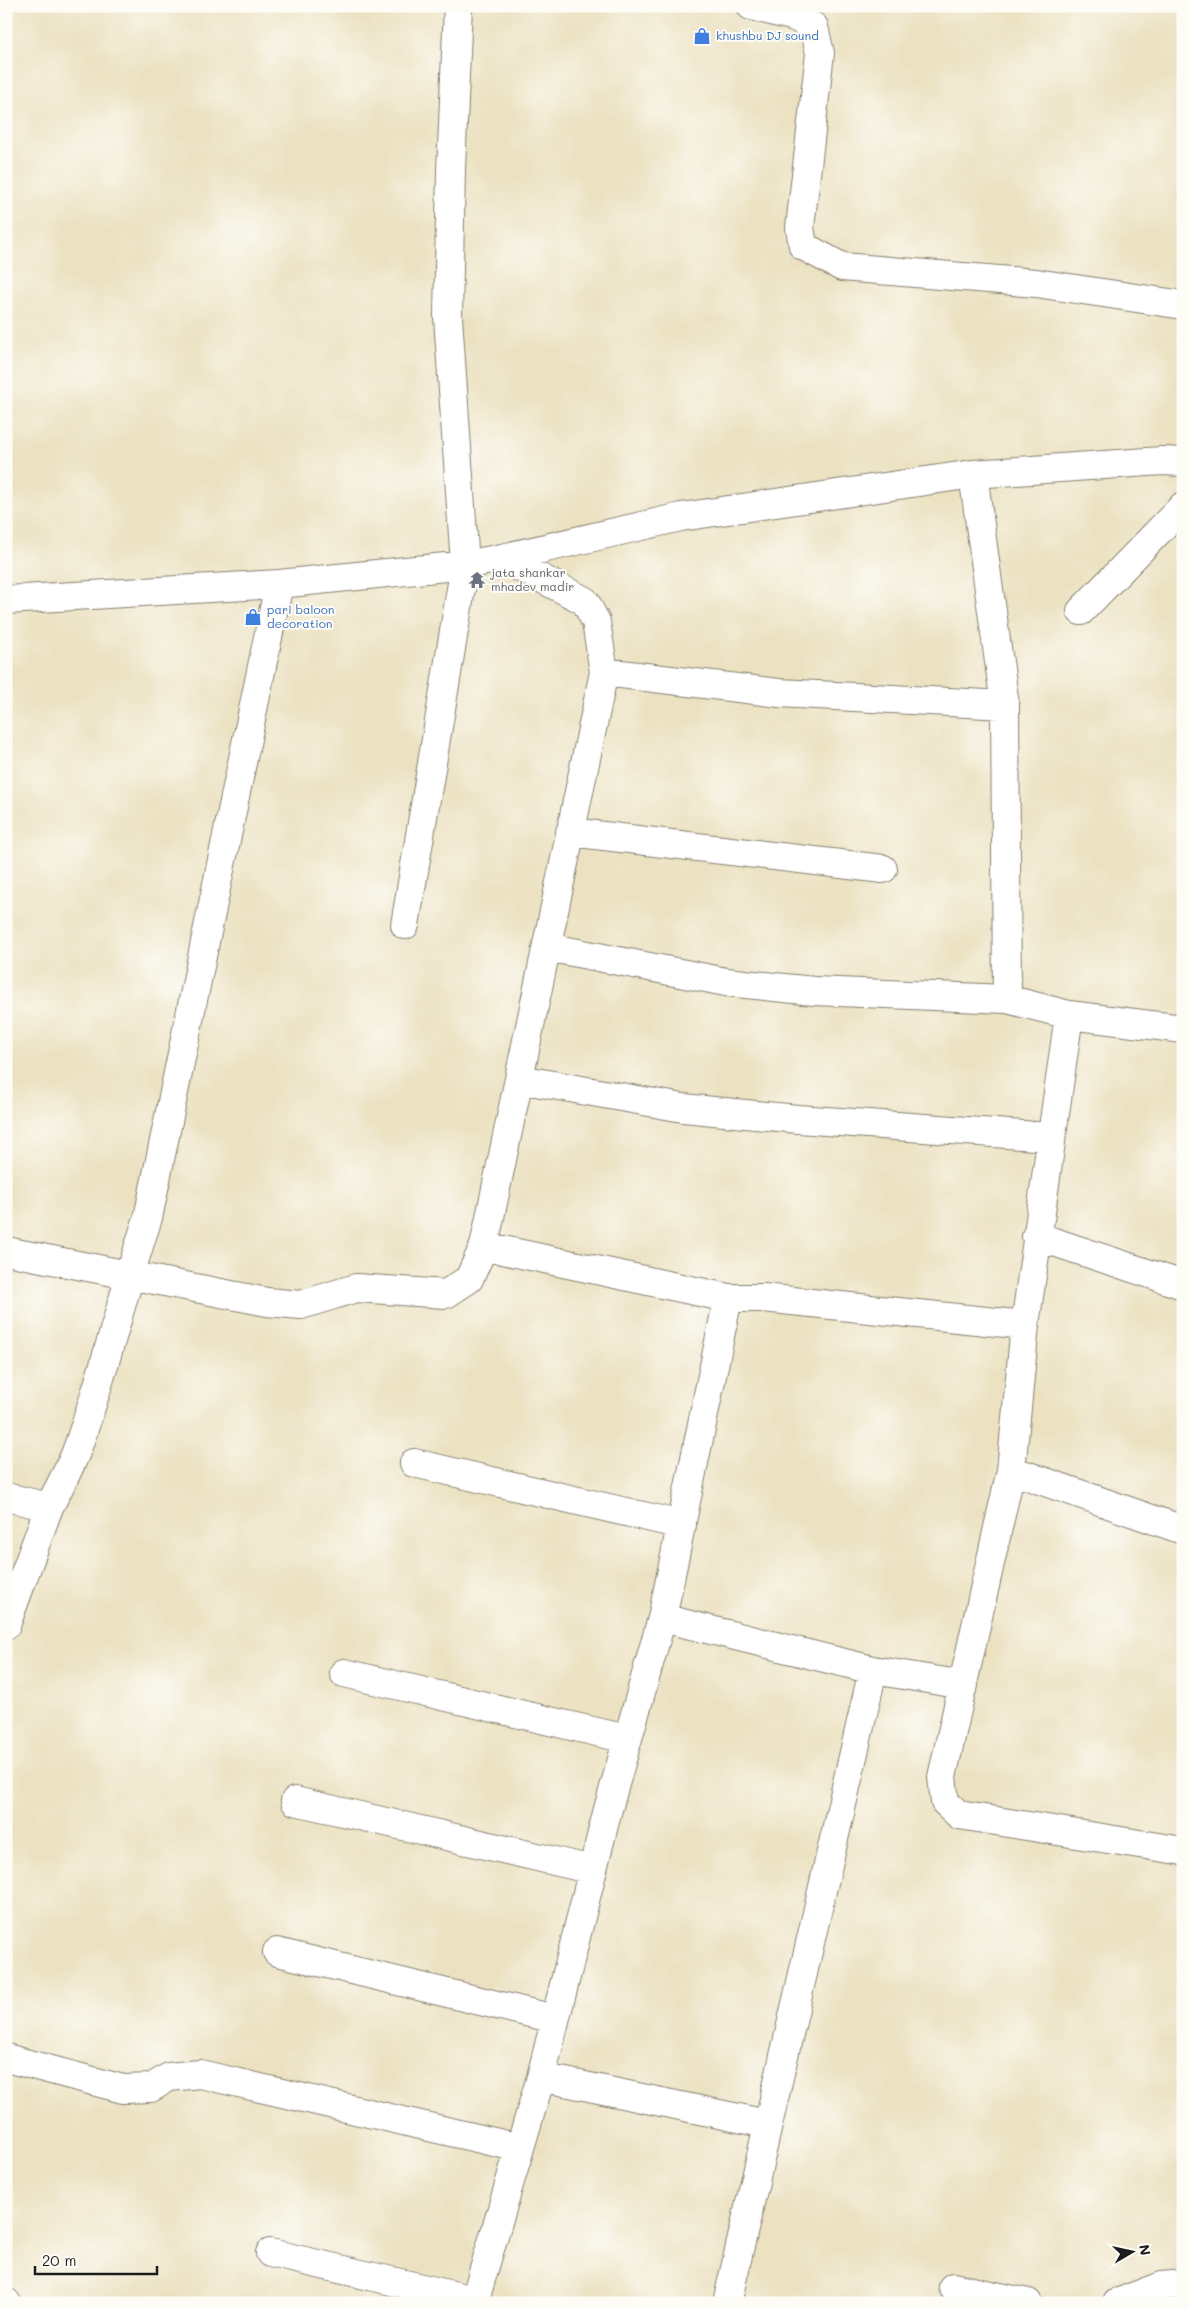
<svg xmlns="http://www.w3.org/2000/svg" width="1189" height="2309" font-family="Mali,sans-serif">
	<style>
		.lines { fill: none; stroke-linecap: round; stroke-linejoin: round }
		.street-casing { stroke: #847f6f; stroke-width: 30 }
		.street { stroke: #fff; stroke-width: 28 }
		.labels { text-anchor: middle; stroke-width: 4; stroke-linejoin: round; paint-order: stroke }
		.shop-label { font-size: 12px; fill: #366cbe; stroke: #fdfcf7; text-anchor: start }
		.worship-label { font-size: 12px; fill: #5b616d; stroke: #fdfcf7; text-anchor: start }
	</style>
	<rect width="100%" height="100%" fill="#fdfcf7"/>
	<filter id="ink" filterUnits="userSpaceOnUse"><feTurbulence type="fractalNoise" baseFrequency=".02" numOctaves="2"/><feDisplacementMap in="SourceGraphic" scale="10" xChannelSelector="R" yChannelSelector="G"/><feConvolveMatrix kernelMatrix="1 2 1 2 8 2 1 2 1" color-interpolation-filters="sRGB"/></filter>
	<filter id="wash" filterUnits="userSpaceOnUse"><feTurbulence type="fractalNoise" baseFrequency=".0096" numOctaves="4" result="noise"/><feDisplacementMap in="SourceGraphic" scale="20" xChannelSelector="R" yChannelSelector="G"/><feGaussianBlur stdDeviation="1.12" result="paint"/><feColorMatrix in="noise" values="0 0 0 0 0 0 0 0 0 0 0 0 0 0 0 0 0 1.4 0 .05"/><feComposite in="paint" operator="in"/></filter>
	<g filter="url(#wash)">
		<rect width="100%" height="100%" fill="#ece2c2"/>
	</g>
	<g filter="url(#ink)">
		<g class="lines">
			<g class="street-casing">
				<path id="street" d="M751 6 795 17 814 27 820 53 800 227 803 246 842 267 1036 283 1183 305
					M502 558 681 517 973 474 1162 461 1183 462
					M6 600 279 584 148 1218C122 1295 104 1375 76 1452 69 1470 58 1489 49 1507
					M1081 611 1183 506
					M604 672 779 693 1005 705
					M570 832 883 869
					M405 925 465 565 448 317 451 170 458 6
					M547 947 726 982 814 991 1007 999 1005 705 973 474
					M1007 999 1069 1015 1183 1029
					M1069 1015 1025 1325 1011 1470 942 1777 945 1802 959 1815 1183 1851
					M519 1079 683 1108 798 1119 1050 1137
					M1036 1236 1183 1285
					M484 1246 728 1298
					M6 1251 267 1302 301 1305 356 1288 446 1294 469 1279 484 1246 604 672 596 622 585 601 502 558 465 565 279 584
					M414 1463 682 1525
					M1011 1470 1183 1530
					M6 1497 49 1507 6 1625
					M662 1618 728 1298H763L1025 1325
					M344 1673 627 1739
					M295 1801 593 1870
					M277 1952 555 2019
					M6 2058 123 2089 151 2088 169 2077 200 2074 520 2148
					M541 2077 767 2124
					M270 2253 474 2300
					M953 2287 1028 2303
					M6 2302 7 2303
					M474 2303 541 2077 608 1809 662 1618 873 1670 964 1685
					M727 2303 873 1670
					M1117 2303 1161 2286 1183 2284"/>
			</g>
			<use href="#street" class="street"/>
		</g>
	</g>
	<defs>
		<g id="shop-bare" transform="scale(1.35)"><path d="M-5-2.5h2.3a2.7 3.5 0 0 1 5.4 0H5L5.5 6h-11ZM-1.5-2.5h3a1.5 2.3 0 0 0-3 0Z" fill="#3f7fe0" stroke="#fdfcf7" stroke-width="2.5" paint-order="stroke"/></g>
		<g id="temple-bare" transform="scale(1.35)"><path d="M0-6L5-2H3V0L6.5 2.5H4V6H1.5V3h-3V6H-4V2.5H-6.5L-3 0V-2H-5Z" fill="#6b7280" stroke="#fdfcf7" stroke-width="2.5" paint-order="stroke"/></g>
	</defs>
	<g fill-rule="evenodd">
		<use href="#shop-bare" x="702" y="36"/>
		<use href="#temple-bare" x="477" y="580"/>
		<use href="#shop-bare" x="253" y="617"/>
	</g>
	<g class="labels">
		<g class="shop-label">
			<text x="716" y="40">khushbu DJ sound</text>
			<text x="267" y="614">pari baloon<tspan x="267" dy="14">decoration</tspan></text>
		</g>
		<g class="worship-label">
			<text x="491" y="577">jata shankar<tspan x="491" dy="14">mhadev madir</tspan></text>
		</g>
	</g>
	<rect width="1189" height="2309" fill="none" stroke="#fdfcf7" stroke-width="25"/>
	<g transform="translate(1132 2252) rotate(81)" stroke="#fdfcf7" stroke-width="4" paint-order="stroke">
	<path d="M0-4L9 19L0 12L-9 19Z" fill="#1c1c1c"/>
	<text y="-8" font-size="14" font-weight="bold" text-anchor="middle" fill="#1c1c1c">N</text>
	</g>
	<path d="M35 2266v8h122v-8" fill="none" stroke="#1c1c1c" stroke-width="2.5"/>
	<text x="42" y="2266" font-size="15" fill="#1c1c1c" stroke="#fdfcf7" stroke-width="4" paint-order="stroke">20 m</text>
</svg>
